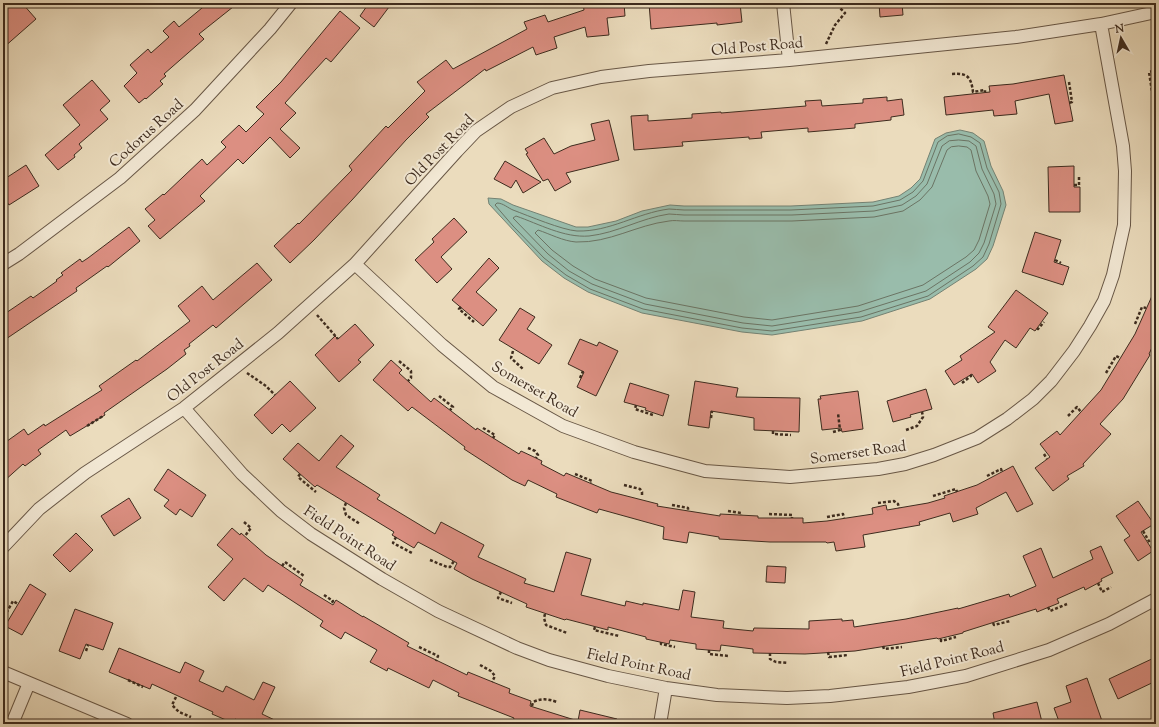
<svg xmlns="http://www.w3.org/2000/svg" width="1159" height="727" font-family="'Sorts Mill Goudy',serif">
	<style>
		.water { fill: #99bcab; stroke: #748273 }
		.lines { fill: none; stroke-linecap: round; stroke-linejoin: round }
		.shore { stroke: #6b7464; stroke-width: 1 }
		.building { fill: #dc8f82; stroke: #3d2b1e }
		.street-casing { stroke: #685746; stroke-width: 14 }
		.path { stroke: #3d2b1e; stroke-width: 2.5; stroke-dasharray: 3 2; stroke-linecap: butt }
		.street { stroke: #f2e8d4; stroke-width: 12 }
		.labels { text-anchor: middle; stroke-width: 4; stroke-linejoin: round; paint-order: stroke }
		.street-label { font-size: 15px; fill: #3d2b1e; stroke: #f2e8d4 }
	</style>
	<rect width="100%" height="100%" fill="#ebdcbd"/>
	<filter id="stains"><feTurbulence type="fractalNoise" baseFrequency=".005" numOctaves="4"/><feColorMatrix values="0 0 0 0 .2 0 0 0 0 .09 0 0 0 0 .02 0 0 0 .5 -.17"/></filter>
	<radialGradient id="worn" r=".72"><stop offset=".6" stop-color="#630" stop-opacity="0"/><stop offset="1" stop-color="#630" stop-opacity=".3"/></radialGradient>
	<path class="water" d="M960 130 973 133 984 141 991 166 1003 191 1006 205 993 246 987 259 976 269 930 299 862 321 772 335 742 332 642 313 588 292 564 278 542 261 489 204 488 198 501 199 513 205 576 227H588L616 221 642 211 670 205 684 206H791L873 202 899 196 911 188 920 179 935 139 946 133Z"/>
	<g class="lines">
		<path class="shore" d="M959 134 971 137 980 143 987 168 999 192 1001 204 989 244 983 257 973 266 928 296 861 317 772 331 742 328 643 309 590 289 566 275 544 258 513 226 495 205 497 203C503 203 508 208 513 210 529 216 562 230 577 231 610 232 637 213 669 209 674 209 679 210 684 210H791L873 206 900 200 913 192 923 181 938 142 947 136Z
			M959 140 969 141 976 146 982 169 994 194 996 204 984 243 979 253 970 262 926 291 859 312 772 326 743 323 645 304 592 284 569 271 548 254 513 218 516 216C539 224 564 238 589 236 617 233 641 218 669 214 674 214 679 215 684 215H792L874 211 902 205 916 196 927 184 942 146 949 141Z
			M959 146 967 147 971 150 976 171 988 196 990 204 979 240 974 250 966 257 923 285 858 306 772 320 744 317 646 298 595 279 573 266 552 250 535 233 538 230C550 234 563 241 576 242 610 243 636 225 669 221 674 220 679 221 684 221H792L874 217 903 211 920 200 932 187 947 150 951 147Z"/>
	</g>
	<path class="building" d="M12 3H22L36 19 3 48V11Z
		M208 3H238L199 34 204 39 164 74 166 76 160 81 163 84 146 99 145 98 139 103 124 86 137 73 130 65 148 49 151 53 169 37 163 31 174 21 179 27Z
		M369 3H392L374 27 360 16Z
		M583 3H624L625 16 607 18 609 35 587 37 585 27 554 37 557 48 536 55 533 47 486 71 485 69 426 114 429 117 406 140 352 200 314 240 290 263 274 246 298 223 299 224 352 170 349 166 386 126 388 128 425 91 417 82 446 60 453 69 527 29 524 22 545 15 548 22 584 10Z
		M649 3H740L742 22 717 25V23L651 29Z
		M879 3H902L903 15 880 17Z
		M340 11 360 28 331 62 326 58 285 103 296 113 280 129 300 148 290 158 270 137 243 164 238 159 200 196 205 201 160 239 148 226 155 220 145 209 163 194 164 195 202 159 207 165 226 147 221 142 239 125 246 132 264 114 256 107 281 82Z
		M1064 75 1073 121 1055 124 1049 94 1015 101 1017 114 994 116 993 110 946 115 944 97 990 92 989 86 1013 84Z
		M92 80 110 101 100 110 108 119 79 144 82 148 74 155 75 157 58 170 45 155 80 125 63 105Z
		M887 97V101L902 99 904 115 891 117V120L855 124V128L808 132V128L761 132 762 138 749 139V137L682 142 683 146 634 150 631 116 648 115V121L692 118V114L721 112V113L806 106 805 101 821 100 822 106 863 103V99Z
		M609 120 619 160 566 173 571 182 555 191 548 179 543 181 526 154 528 153 525 149 544 138 554 154 571 146 595 140 591 124Z
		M505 161 541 182 523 193 516 180 511 188 494 179Z
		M26 165 39 186 9 205 3 196V180Z
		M1074 166V187H1080V212H1049L1048 167Z
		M454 218 467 232 441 257 452 269 437 283 415 260 434 242 432 239Z
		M129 227 140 241 108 267 107 266 76 288 77 291 3 341V315L31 296 33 298 57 281 56 280 63 275 61 273 80 259 82 262 88 258Z
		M1035 232 1061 240 1054 262 1069 267 1063 285 1022 272Z
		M489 258 499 268 476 292 497 310 483 326 452 300Z
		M257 263 272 280 216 328 213 325 189 344 190 346 184 350 186 354 167 369 104 413 105 415 70 436 66 430 38 450 41 454 25 466 23 464 3 482V444L24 429 28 435 44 424 45 426 102 390 99 386 136 360 137 361 190 321 178 306 202 286 213 300Z
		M1156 287V339L1149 354 1150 355 1123 399 1100 424 1111 434 1083 464 1084 466 1067 476 1069 479 1053 491 1035 468 1050 457 1040 444 1057 431 1060 435 1101 390 1135 334Z
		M1016 290 1048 313 1035 331 1030 328 1016 348 1005 340 990 362 996 371 978 383 972 374 954 385 945 371 962 360 960 356 995 332 988 327Z
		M520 308 535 317 527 329 552 345 539 364 499 340Z
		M355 324 374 345 358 360 361 362 339 382 315 355 335 336 338 339Z
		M580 339 597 346 599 342 618 351 596 396 577 387 584 372 568 364Z
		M391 360 402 370 399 373 431 402 434 398 476 430 477 428 519 454 521 451 536 458 542 461 541 464 564 476 566 473 611 492 658 504 657 506 720 516V514L758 516V518H803V523L827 521 873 514 872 508 886 505 887 510 928 503 945 498 944 496 977 485 1013 466 1033 504 1017 512 1006 492 976 508 978 514 953 522 950 513 919 522 920 525 863 535 865 547 836 551 834 542 827 543 826 542H770L719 539V537L689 532 687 543 663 539 664 527 599 509 597 513 556 497 557 494 528 480 525 486 512 480 464 449 465 447 412 407 408 411 373 380Z
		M290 381 316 408 290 432 282 424 272 434 254 415Z
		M695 381 738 388 736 397 800 398 799 432 754 430V418L711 411 709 428 688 425Z
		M630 383 669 395 663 416 645 410 646 408 624 402Z
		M926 389 932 409 910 415 911 417 893 422 887 401Z
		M858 391 863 429 842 432 841 428 822 430 818 399H821L820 396Z
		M341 435 354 446 336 467 380 495 377 499 435 534 441 522 484 545 478 557 526 579 524 583 554 592 566 552 591 559 581 595 625 606 626 601 643 605V603L679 610 683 590 695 592 691 617 724 621 723 628 753 631 754 628 809 629V621L842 619V621L853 620 854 627 906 619 958 608V609L1009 594 1010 597 1036 586 1023 556 1041 548 1053 578 1093 559 1090 551 1101 546 1113 573 1101 579 1102 581 1085 590 1084 587 1057 599 1059 603 1037 612 1036 609 963 632V633L938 639 937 638 855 651 805 654 753 653V649L721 645 720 651 696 649V644L670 640 669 644 646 639V637L608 627V630L566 619 565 620 526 607 527 604 472 579 454 569 457 563 435 551 418 542 414 548 392 535 394 532 317 485 315 487 283 459 298 443 319 461Z
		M168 469 206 495 192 517 180 509 176 515 164 506 169 500 154 490Z
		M129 498 141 518 114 536 101 516Z
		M1138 501 1154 524 1141 532 1153 551 1138 561 1124 540 1130 536 1116 516Z
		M232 528 240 535 241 533 266 555 303 580 300 585 333 605 336 600 363 617V616L409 643 407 646 467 675 468 672 510 689 509 693 531 701 530 706 578 721 580 710 617 719 616 724H512L514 718 458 696 459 693 433 680 429 688 388 668 387 671 370 662 377 650 345 632 341 639 320 626 323 621 268 585 263 592 244 578 224 601 208 587 233 559 217 545Z
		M76 533 93 550 70 572 53 555Z
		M767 566 786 567 785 583 766 582Z
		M30 584 46 594 22 635 5 626Z
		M75 609 113 623 103 650 86 644 80 659 59 651Z
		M119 648 180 673 185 662 204 671 199 681 223 692 226 686 254 700 263 682 275 687 262 714 283 724H247L235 719 233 723 212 714 213 712 152 684 150 689 109 672Z
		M1156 657V681L1118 699 1109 679Z
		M1087 678 1102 721 1095 724H1060L1054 708 1071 702 1066 686Z
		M1037 702 1042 722 1033 724H995L993 713Z"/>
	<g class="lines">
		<g class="street-casing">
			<path id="street" d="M783 3 789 60
				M3 264 19 254 120 178 195 110 270 29 291 3
				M355 264 442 345 493 387 563 426 634 452 705 471 790 477 878 469 905 464 934 455 977 438 1007 419 1033 399 1051 381 1074 351 1090 326 1104 301 1113 275 1124 225 1125 171 1123 146 1101 24
				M184 408 242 474 281 511 311 534 382 579 438 611 517 648 549 660 608 676 666 688 717 695 787 698 830 696 908 687 966 676 1049 650 1109 624 1156 599
				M3 547 39 509 85 473 184 408 278 333 355 264 457 151 476 131 511 107 552 88 601 77 649 71 789 60 1016 37 1101 24 1156 12
				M3 672 127 724
				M12 724 29 683
				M660 724 666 688"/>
		</g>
		<path class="path" d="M1026 4 1034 3
			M826 44 835 25 845 13 835 3
			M1153 71 1149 72 1153 98
			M952 74C968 73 971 77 973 92L985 90V92
			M1069 82 1072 102 1069 103
			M1074 185H1079V175
			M1055 260 1061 263
			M1153 270 1156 261
			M461 307 459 309 474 322
			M317 315 338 339
			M1135 324 1142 307 1146 308
			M1037 328 1038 329 1044 322
			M513 351 511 358 523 369
			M399 361 411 371V378L408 381
			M247 373 266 386 275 395
			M1106 373 1116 356 1120 358
			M580 378 583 371
			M962 383 971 376 970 375
			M439 396 453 407 450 410
			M636 405 635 409 653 415
			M1068 416 1077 407 1081 412
			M711 418 712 411
			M87 426 103 416
			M483 428 495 435 493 438
			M906 430 917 426 923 417 922 412
			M773 431V434L791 435
			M833 432 840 430 838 413
			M528 448 535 451 538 455 536 458
			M1044 454 1047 459
			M300 474 298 477 316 492
			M575 474 592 481 591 483
			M987 476 1001 469 1002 472
			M624 485 640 489 642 492V495
			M933 496 956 489 957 492
			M346 503 344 508 346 515 360 524
			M878 503 894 501 898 504 899 508
			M672 505 688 508V511
			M728 511 741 513V515
			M769 514 792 515V518
			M827 517 843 514 844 518
			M244 522 251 528 245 536
			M1143 531 1150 543
			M396 537 393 543 412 553
			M430 560 447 567H450L454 561
			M282 566 285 562 304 576
			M1098 583 1102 592 1111 587
			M501 592 498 598 512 603
			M324 595 333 601 331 604
			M1048 607 1050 611 1067 604
			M545 614 544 618 546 625 567 633
			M4 617 13 601 18 604
			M993 623 994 625 1010 621
			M595 627 594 630 619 636
			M941 639V641L956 637
			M661 642V644L675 647
			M883 646 884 649 902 647
			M419 647 438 656 436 661
			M709 650V654L729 656
			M86 651 88 645
			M828 652 829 657 848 655
			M770 653V659L776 662 788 663
			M480 665 491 671 495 676 492 682
			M128 680 143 687
			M176 697 172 705 179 712 191 717
			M532 706 533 702C542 698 548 699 557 702
			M237 719V720L244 724"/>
		<use href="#street" class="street"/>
	</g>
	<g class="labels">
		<g class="street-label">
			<text transform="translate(757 46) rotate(-5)" y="5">Old Post Road</text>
			<text transform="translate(146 133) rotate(-42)" y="5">Codorus Road</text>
			<text transform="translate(439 150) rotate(-46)" y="5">Old Post Road</text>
			<text transform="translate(205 370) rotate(-38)" y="5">Old Post Road</text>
			<text transform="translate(535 389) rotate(30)" y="5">Somerset Road</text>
			<text transform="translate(858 452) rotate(-8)" y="5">Somerset Road</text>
			<text transform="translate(350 538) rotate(33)" y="5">Field Point Road</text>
			<text transform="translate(952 659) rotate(-14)" y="5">Field Point Road</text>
			<text transform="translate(639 664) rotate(12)" y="5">Field Point Road</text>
		</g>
	</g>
	<rect width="1159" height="727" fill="none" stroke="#ebdcbd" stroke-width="16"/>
	<rect x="4" y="4" width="1151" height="719" fill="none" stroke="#3d2b1e" stroke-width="2"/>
	<rect x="8" y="8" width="1143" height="711" fill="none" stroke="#3d2b1e"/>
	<g transform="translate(1121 38) rotate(351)" stroke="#f2e8d4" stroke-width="3" paint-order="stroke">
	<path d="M0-3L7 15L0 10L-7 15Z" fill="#3d2b1e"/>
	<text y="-6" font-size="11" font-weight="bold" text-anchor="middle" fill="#3d2b1e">N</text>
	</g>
	<rect width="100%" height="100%" filter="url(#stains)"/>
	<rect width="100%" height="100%" fill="url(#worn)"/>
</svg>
